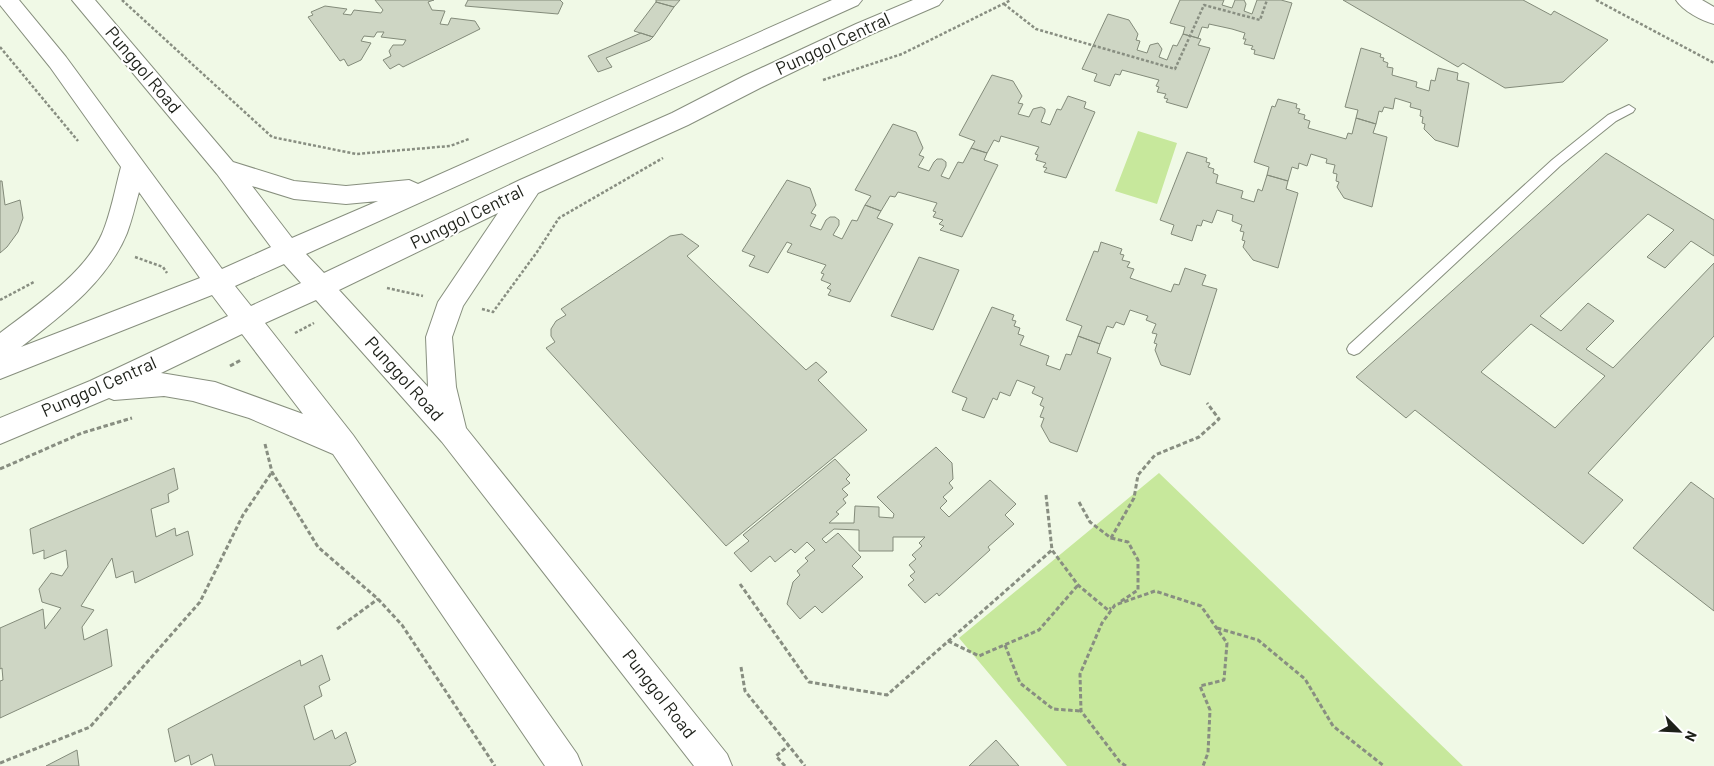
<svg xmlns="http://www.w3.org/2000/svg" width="1714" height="766" font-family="Barlow,sans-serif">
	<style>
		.green { fill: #c7e89c }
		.building { fill: #ced6c4; stroke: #838b7a; fill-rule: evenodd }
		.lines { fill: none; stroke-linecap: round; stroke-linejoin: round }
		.lane-casing { stroke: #878f7e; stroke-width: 2 }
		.street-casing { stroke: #878f7e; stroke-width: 2 }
		.secondary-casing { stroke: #878f7e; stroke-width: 2 }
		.path-far1 { stroke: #888e81; stroke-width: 2.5; stroke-dasharray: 3 2; stroke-linecap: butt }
		.path { stroke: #888e81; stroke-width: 3; stroke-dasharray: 4.5 2.5; stroke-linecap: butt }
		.lane { fill: #fff; fill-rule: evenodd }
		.street { fill: #fff; fill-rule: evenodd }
		.secondary { fill: #fff; fill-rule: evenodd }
		.labels { text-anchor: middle; stroke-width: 4; stroke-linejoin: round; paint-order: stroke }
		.street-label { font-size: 18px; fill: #1d2019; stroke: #fff }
	</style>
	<rect width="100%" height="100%" fill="#f0f9e6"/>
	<path class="green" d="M1138 131 1177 143 1157 204 1115 191Z
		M1159 473 1463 766H1067L959 638Z"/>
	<path class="building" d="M375 0H434L428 2 432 10 445 11 440 24 448 25 451 18 475 21 480 29 403 67 399 64 390 69 383 60 391 56 389 51 393 45H403L406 40 381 37 384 32H377L374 37 364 36 361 41 371 43 361 60 348 66 344 59 340 61 308 17 313 15 311 12 325 6 347 9 343 14 351 15 354 10 381 13 383 10Z
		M468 0H560L563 3 558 14 465 6Z
		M656 0H680L674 7 656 2Z
		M1180 0H1224L1222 5 1232 8 1235 0H1244L1246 4 1244 11 1252 14 1257 0H1281L1292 3 1274 59 1254 54 1255 50 1251 49 1253 46 1244 44 1246 39H1243L1245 33 1232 29 1209 24 1208 28 1202 27 1198 38 1183 34 1185 27 1170 23Z
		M1343 0H1523L1551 15 1554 11 1608 40 1563 82 1505 88 1463 63 1458 67Z
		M656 2 674 7 653 37 634 31Z
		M1108 14 1129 20 1138 34 1136 40 1140 41 1137 50 1147 53 1150 45 1158 43 1162 49 1159 57 1167 60 1173 45 1177 46 1183 34 1201 39 1198 45 1210 48 1187 108 1166 102 1168 99 1164 98 1166 94 1157 92 1159 87 1156 86 1159 80 1122 70 1120 75 1115 74 1110 86 1094 81 1097 74 1082 69Z
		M641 33 653 37 650 40 606 58 612 67 598 72 588 56Z
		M1361 48 1381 54 1380 57 1384 58 1383 61 1388 63 1387 67 1393 68 1392 75 1417 82 1416 87 1429 91 1431 80 1435 81 1438 68 1458 73 1457 80 1469 83 1458 147 1435 140 1424 129 1425 124 1422 123 1423 117 1420 116 1421 110 1410 107 1411 103 1395 98 1393 109 1384 107 1382 112 1379 111 1376 124 1356 118 1358 110 1345 107Z
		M992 75 1013 81 1022 96 1018 103 1023 104 1018 114 1029 117 1033 109 1041 107 1045 109V112L1041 122 1050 125 1057 109 1061 110 1068 96 1086 102 1084 108 1095 112 1066 178 1044 172 1047 168 1043 167 1046 163 1036 160 1038 155 1035 154 1039 147 1001 136 999 142 994 140 987 153 971 148 975 141 959 135Z
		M1278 99 1297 104 1296 108 1300 109 1298 113 1305 115 1304 119 1310 121 1308 128 1346 139 1348 133 1352 134 1356 118 1376 124 1373 133 1387 137 1372 207 1344 198 1337 187 1339 182 1336 181 1337 174 1333 173 1335 165 1326 163 1327 159 1311 154 1307 166 1299 163 1298 169 1292 167 1288 181 1267 175 1269 167 1254 162 1272 106 1275 107Z
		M893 124 916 132 923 148 919 155 924 157 918 167 929 171 934 162 937 159H942L946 162V166L941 176 949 179 958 162 963 163 971 148 987 153 984 160 998 165 962 237 940 230 944 226 939 224 943 220 933 217 936 212 933 211 937 203 898 192 895 197 890 196 881 211 865 205 871 196 855 190Z
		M1187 152 1207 158 1206 162 1210 163 1208 167 1214 169 1213 173 1218 175 1216 183 1243 191 1241 198 1254 202 1258 189 1262 191 1267 175 1288 181 1286 189 1298 193 1278 268 1253 260 1243 247 1245 241 1242 240 1244 232 1240 231 1242 225 1232 221 1233 215 1217 210 1212 223 1203 220 1201 226 1197 225 1192 241 1171 234 1174 225 1160 220Z
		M1606 153 1714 220V256L1691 241 1665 268 1647 257 1674 230 1648 214 1540 316 1561 331 1588 303 1614 321 1586 349 1613 368 1714 263V336L1588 473 1623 500 1583 544 1415 410 1406 418 1356 377ZM1531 324 1605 376 1555 428 1481 372Z
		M787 180 810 188 816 205 811 213 816 215 810 226 821 230 826 220 830 217H835L839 220V225L833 235 842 239 852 220 857 221 865 205 881 211 877 218 893 224 850 302 828 295 831 290 827 288 831 284 821 280 824 274 821 273 826 265 787 252 792 244 787 242 768 273 749 266 755 256 742 251Z
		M0 181H2L5 205 20 200 23 218 18 232 7 247 0 253Z
		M682 234 699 246 687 256 806 370 816 362 827 372 818 380 867 430 726 546 546 348 555 342 551 336V329L556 321 566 315 561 309 670 236Z
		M1101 242 1122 249 1120 254 1124 255 1122 260 1130 262 1127 267 1134 269 1130 278 1171 292 1174 284 1179 285 1185 268 1206 275 1202 285 1217 289 1190 375 1161 365 1155 350 1157 344 1154 343 1157 334 1152 333 1156 324 1146 320 1148 316 1130 310 1124 325 1116 322 1113 328 1107 326 1100 344 1078 336 1082 326 1066 320 1094 251 1098 252Z
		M919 257 959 270 933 330 891 316Z
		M992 307 1014 315 1012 320 1016 321 1014 326 1020 328 1018 334 1024 336 1020 345 1049 356 1046 365 1060 370 1066 354 1071 355 1078 336 1100 344 1097 353 1111 358 1077 452 1050 442 1041 426 1044 418 1040 417 1044 407 1040 405 1043 398 1032 393 1035 387 1017 380 1010 396 1000 392 997 400 993 398 984 418 962 410 967 398 952 392Z
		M936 447 952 463 953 479 949 483 953 488 943 497 947 501 940 508 949 517 990 480 1016 504 1005 515 1014 524 988 547 990 550 939 596 937 593 925 603 908 585 914 580 910 576 915 572 909 565 916 559 912 555 922 546 919 543 925 537H893V551H859V530L834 529 822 539 826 543 838 533 861 557 852 566 863 577 822 613 815 606 800 619 787 604 793 582 800 575 797 571 808 561 805 558 815 550 807 542 795 553 791 549 775 562 770 556 751 572 734 553 749 541 743 535 835 459 850 475 846 479 850 483 842 489 848 495 843 499 846 503 836 512 839 514 829 523H854L855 506 879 507V517L893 518 894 514 877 497Z
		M174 468 178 489 168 494 169 502 151 509 156 537 175 528 176 536 188 531 193 555 135 583 133 571 116 578 112 558 81 606 94 610 82 627 84 640 107 629 112 666 0 718V681L3 680 2 668 0 669V628L43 609 45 629 61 608 42 602 39 589 51 573 62 576 68 567 66 550 44 559V550L33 554 30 529Z
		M1691 482 1714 499V611L1633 548Z
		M322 655 330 680 319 686 322 696 304 706 314 740 332 730 335 739 346 732 356 762 349 766H215L212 754 191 765 189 755 175 762 168 729 300 660 301 666Z
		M996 740 1019 766H969Z
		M77 750 79 766H46Z"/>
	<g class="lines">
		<g class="lane-casing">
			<path id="lane" d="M1629 105 1635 109 1633 112 1616 121 1560 166 1359 353 1354 355 1349 353 1347 349 1349 345 1552 160 1608 115Z"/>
		</g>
		<g class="street-casing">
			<path id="street" d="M1676 0H1702L1714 7V24C1702 21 1683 11 1676 0Z"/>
		</g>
		<g class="secondary-casing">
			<path id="secondary" d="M0 0H19L66 57 222 269 271 247 217 174 72 0H95L233 162 294 181 346 186 409 180 418 184 832 0H862L858 5 306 254 324 273 520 180 672 113 744 76 856 24 913 0H943L939 5 872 34 760 88 688 125 538 193 463 306 452 337 456 387 466 428 727 754 732 766H694L442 442 316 300 265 323 353 435 577 754 582 766H545L333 454 249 418 193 401 164 396 114 400 109 398 0 444V418L90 381 228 316 212 295 0 379V333C34 307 84 274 102 234 111 213 115 189 121 167L50 67 0 5ZM252 186 294 199 346 204 378 201 292 238ZM139 192 200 278 21 347C62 315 107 282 127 233 132 220 135 206 139 192ZM498 213 438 302 426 337 428 387 339 290ZM284 264 301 283 251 306 235 286ZM242 334 303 414 215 382 161 373Z"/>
		</g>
		<path class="path-far1" d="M122 0 272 137 356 154 450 146 469 139
			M1596 0 1714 63
			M1004 4 1036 29 1175 69 1204 5 1260 20 1267 0
			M0 47 78 141
			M823 80 902 54 1011 0
			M135 257 163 267 167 273
			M387 288 423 296
			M0 300 34 282
			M482 309 493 312 537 252 559 218 663 158
			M295 333 314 323"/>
		<path class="path" d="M230 366 241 360
			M265 444 272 472 318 547 378 599 402 625 495 766
			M0 469 82 433 132 418
			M1046 495 1052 550 1078 585 1108 610 1111 608
			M1079 502 1090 522 1111 538 1134 498 1138 475 1155 455 1199 437 1219 419 1207 403
			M1111 538 1128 542 1138 560V590L1120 602
			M740 584 809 682 887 695 1052 550
			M1217 628 1258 640 1305 679 1333 726 1384 766
			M337 629 378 599
			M948 641 979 656 1039 630 1078 585
			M1005 645 1020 683 1053 709 1081 711
			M741 667 745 691 805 766
			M0 763 90 727 200 602 243 515 272 472
			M785 766 776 756 788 746
			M1126 766 1120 762 1081 711 1080 674 1102 623 1115 605 1155 591 1201 606 1227 643 1224 680 1200 686 1210 710 1208 753 1203 766"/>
		<use href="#lane" class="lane"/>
		<use href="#street" class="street"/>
		<use href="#secondary" class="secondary"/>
	</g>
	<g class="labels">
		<g class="street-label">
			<text transform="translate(833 44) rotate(-25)" y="6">Punggol Central</text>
			<text transform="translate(143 70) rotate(50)" y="6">Punggol Road</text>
			<text transform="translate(467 217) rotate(-26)" y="6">Punggol Central</text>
			<text transform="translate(404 379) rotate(48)" y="6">Punggol Road</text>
			<text transform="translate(99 387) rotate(-24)" y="6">Punggol Central</text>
			<text transform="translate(659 694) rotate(52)" y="6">Punggol Road</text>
		</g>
	</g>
	<g transform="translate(1679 731) rotate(114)" stroke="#ffffff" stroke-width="4" paint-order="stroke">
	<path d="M0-4L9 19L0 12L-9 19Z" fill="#1d2019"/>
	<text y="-8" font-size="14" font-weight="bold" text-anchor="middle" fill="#1d2019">N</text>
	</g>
</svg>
